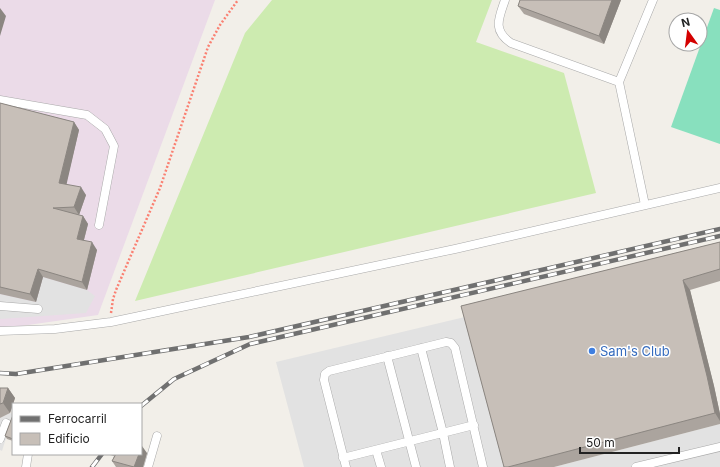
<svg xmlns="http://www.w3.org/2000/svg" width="720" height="467" font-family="Inter,sans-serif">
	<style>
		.industrial { fill: #ebdbe8 }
		.grass { fill: #cdebb0 }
		.pitch { fill: #88e0be }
		.parking { fill: #e2e2e2 }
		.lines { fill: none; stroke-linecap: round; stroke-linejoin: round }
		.service-casing { stroke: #a9a9a9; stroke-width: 9 }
		.path { stroke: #fa8072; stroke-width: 2.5; stroke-dasharray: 2 2; stroke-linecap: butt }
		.service { stroke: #fff; stroke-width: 8 }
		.rail-casing { stroke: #707070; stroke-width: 4.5 }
		.rail { stroke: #fff; stroke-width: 3; stroke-dasharray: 9; stroke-linecap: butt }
		.wall { fill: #aba49e }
		.shaded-wall { fill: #8b8681 }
		.building { fill: #c7bfb8; stroke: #8b8681 }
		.shop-dot { fill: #3f7fe0; stroke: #fff; stroke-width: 1.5 }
		.labels { text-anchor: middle; stroke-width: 3; stroke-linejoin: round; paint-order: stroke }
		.shop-label { font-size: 13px; fill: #366cbe; stroke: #fff; text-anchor: start }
	</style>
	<rect width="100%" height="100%" fill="#f2efe9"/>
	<path class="industrial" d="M0 0H215L98 315 0 329Z"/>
	<path class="grass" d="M272 0H492L476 42 564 73 596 193 135 301 245 33Z"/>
	<path class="pitch" d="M714 8 720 10V144L671 127Z"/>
	<path class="parking" d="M43 277 87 290 95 296 86 313 0 319V294L36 302Z
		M469 316 509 467H304L276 362Z
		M10 413 13 414V416L2 451 0 450V418Z
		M720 424V467H554Z"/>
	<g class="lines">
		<g class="service-casing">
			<path id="service" d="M505 0C499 18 492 30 511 43L619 82
				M0 100 87 115 105 129 114 146 99 225
				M645 205 619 82 653 0
				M0 306 38 309
				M0 331 55 329 111 322 455 249 720 188
				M421 348 443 433 450 467
				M387 356 416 467
				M0 439 6 423 12 426
				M376 450 381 467
				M343 458 474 425
				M26 467 28 454
				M148 467 157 436
				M346 467 324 380 325 374 329 371 446 342 451 343 455 348 483 467
				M636 467 720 447"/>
		</g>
		<path class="path" d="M111 313 113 299 116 290 160 188 208 47 220 25 238 0"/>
		<use href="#service" class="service"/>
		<g class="rail-casing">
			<path id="rail" d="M0 373 16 374 249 337 720 229
				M141 406 174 379 250 344 720 236
				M92 467 102 454"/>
		</g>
		<use href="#rail" class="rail"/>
	</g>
	<path class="wall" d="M520 0H621L604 44 524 14 518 6Z
		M0 103 74 122 79 130 66 184 86 195 79 215H78L83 216 88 224 84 240 97 250 87 290 43 277 36 302 0 294Z
		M720 242V281L690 290 714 386 720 414V424L554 467H504L461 306Z
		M0 388H8L15 398 10 413 0 418Z
		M13 415V441L7 439 5 436Z
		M147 453 143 467H116L112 461 114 456 110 455V454Z"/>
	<path class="shaded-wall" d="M612 0H621L604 44 599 36Z
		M0 8 6 16 0 36Z
		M74 122 79 130 65 191 59 183Z
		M81 187 86 195 79 215 74 207Z
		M83 216 88 224 82 247 77 239Z
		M92 242 97 250 87 290 82 282Z
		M38 269 43 277 36 302 30 294Z
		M683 280 690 290 714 386 720 414V421L715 413Z
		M8 388 15 398 10 413 3 403Z
		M142 446 147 453 143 467H134L139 454H141V448Z"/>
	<path class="building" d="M520 0H612L599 36 518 6Z
		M0 103 74 122 59 183 81 187 74 207 53 208 83 216 77 239 92 242 82 282 38 269 30 294 0 287Z
		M720 242V269L683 280 707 376 715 413 508 467H504L461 306Z
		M0 388H8L3 403 0 404Z
		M13 415V439L5 436Z
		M116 454H139L134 467 112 461Z"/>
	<circle class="shop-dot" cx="592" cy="351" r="4"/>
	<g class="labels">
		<g class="shop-label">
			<text x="600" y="356">Sam's Club</text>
		</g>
	</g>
	<rect x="12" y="403" width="130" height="52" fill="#ffffff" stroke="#a7a7a7"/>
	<rect x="20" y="416" width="20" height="6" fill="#707070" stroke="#a7a7a7"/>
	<text x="48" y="423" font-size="12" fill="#222222">Ferrocarril</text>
	<rect x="20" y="433" width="20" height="12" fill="#c7bfb8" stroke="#a7a7a7"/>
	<text x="48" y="443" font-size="12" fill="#222222">Edificio</text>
	<g transform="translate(688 32) rotate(346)"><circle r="19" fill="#ffffff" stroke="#a7a7a7"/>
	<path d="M0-3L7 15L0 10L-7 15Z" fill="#d40000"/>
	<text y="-6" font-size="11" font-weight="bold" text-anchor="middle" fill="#222222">N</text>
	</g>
	<path d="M580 447v6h99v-6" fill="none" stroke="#222222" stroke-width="2"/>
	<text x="586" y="447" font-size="12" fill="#222222" stroke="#ffffff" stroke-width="3" paint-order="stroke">50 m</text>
</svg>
